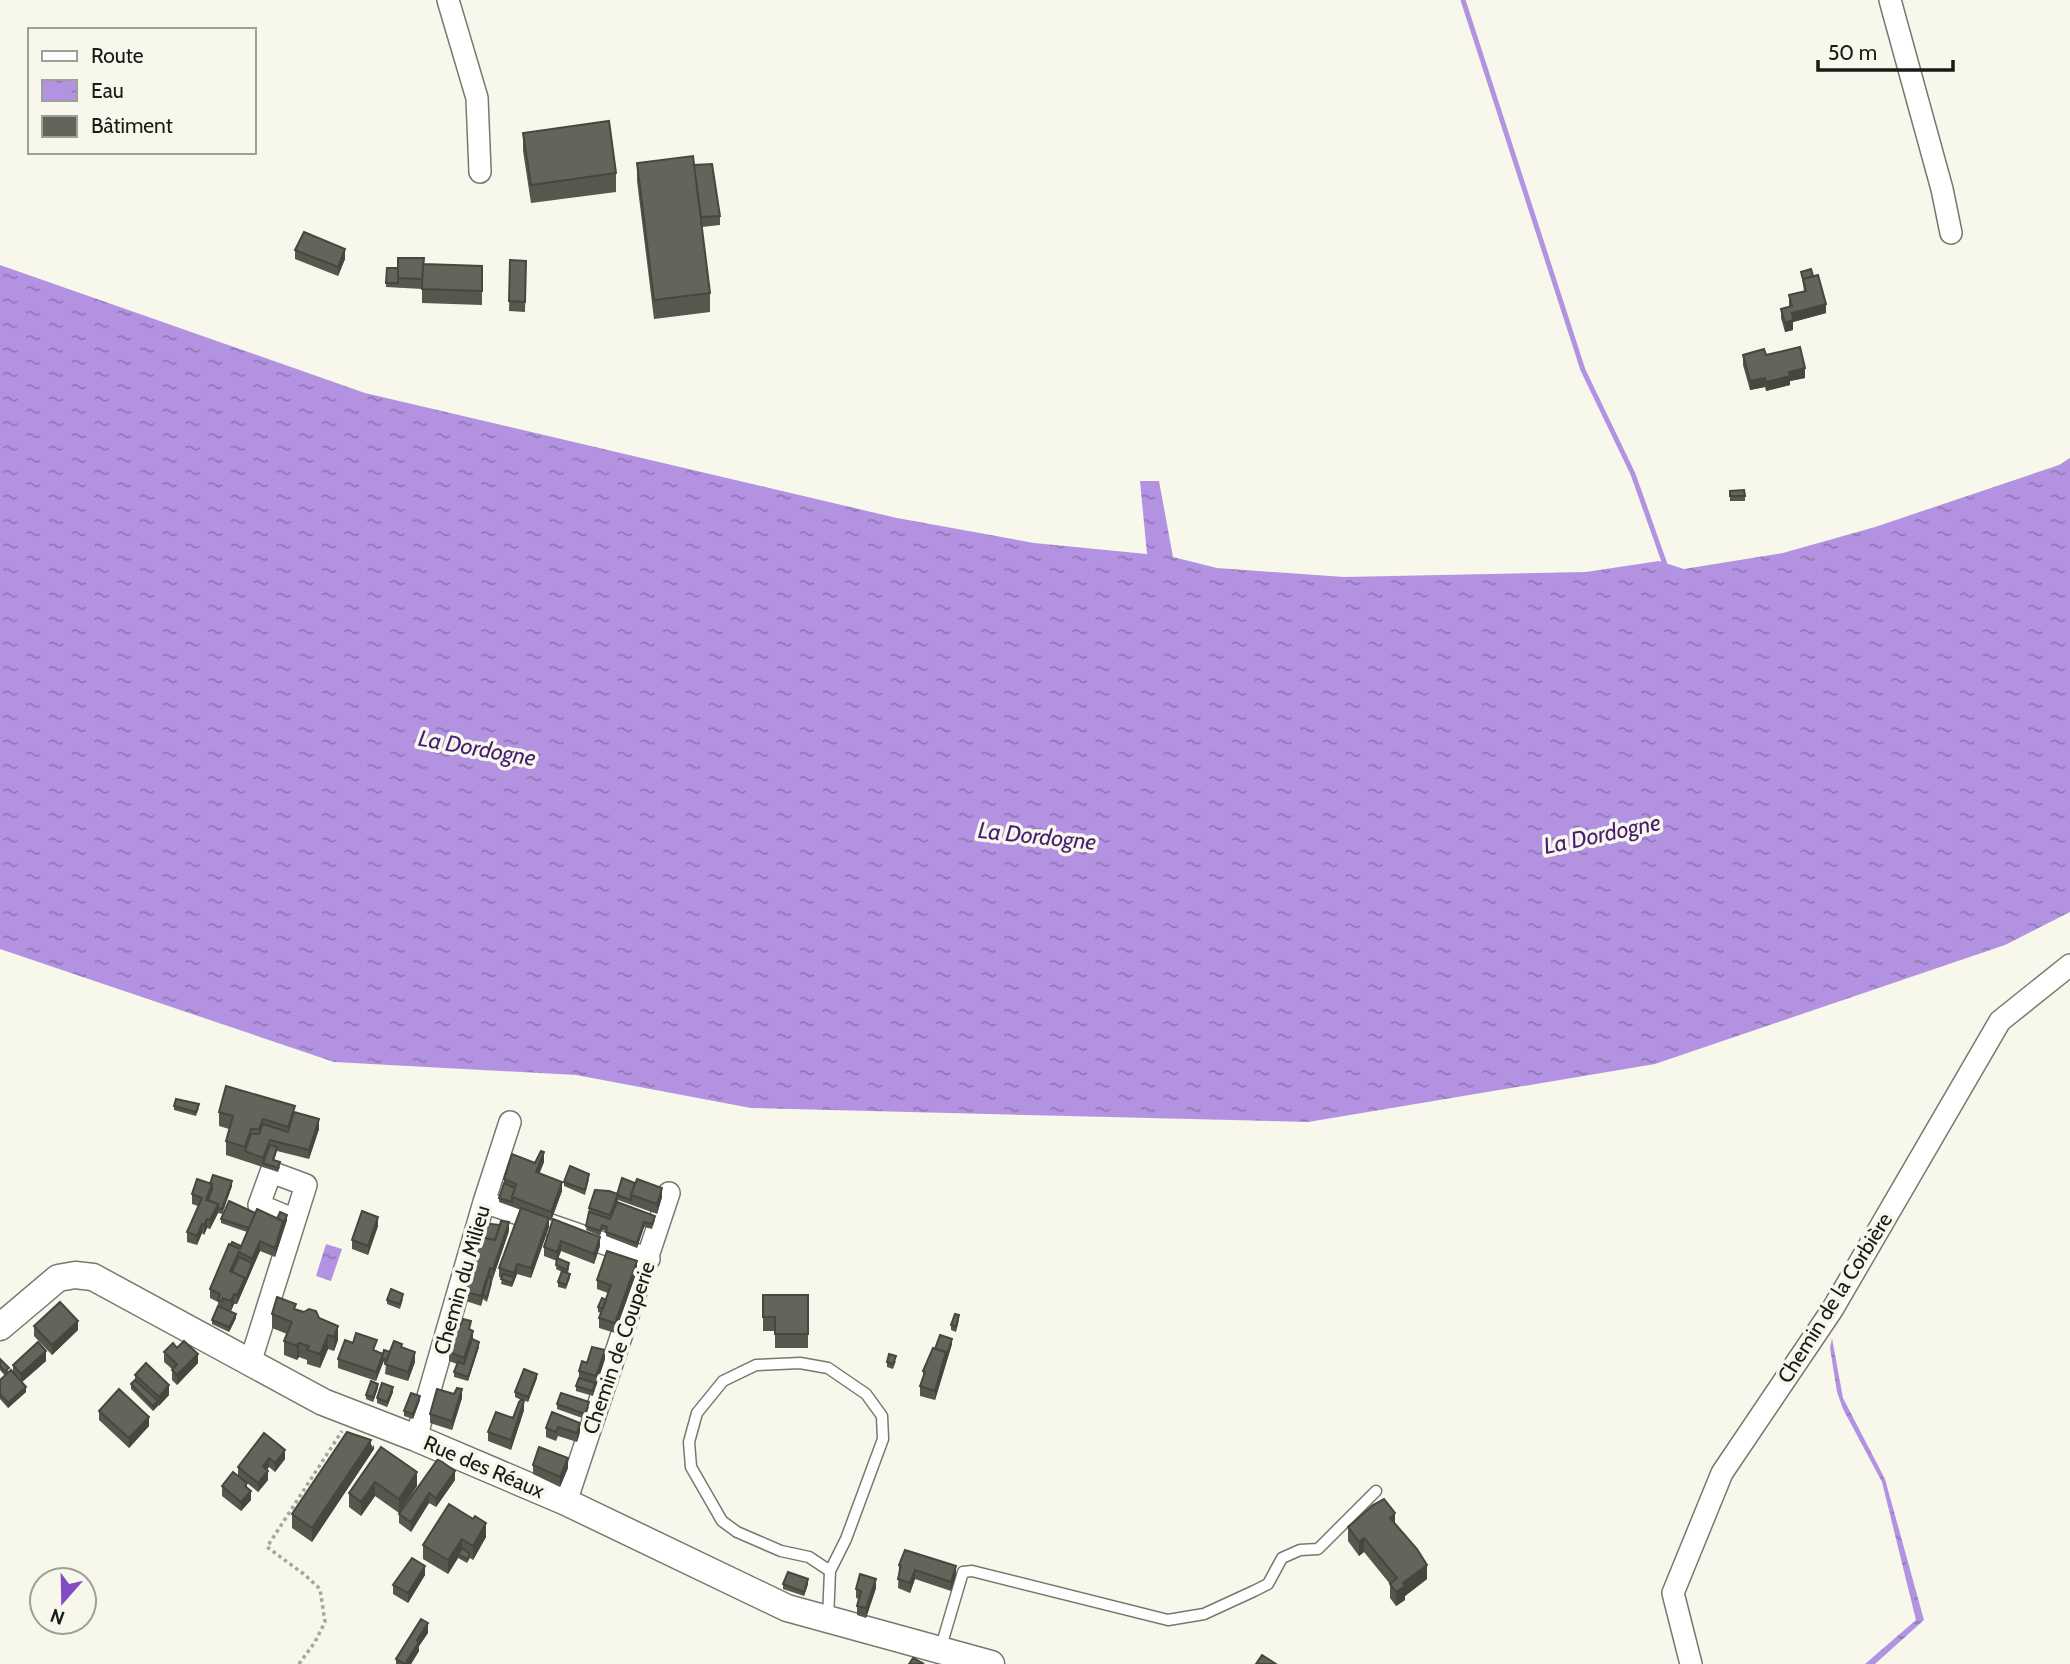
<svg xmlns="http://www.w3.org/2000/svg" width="2070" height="1664" font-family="Cabin,sans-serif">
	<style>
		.water { fill: url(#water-ripples) }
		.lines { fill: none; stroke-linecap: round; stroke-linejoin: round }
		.stream { stroke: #b393e1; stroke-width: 5 }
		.service-casing { stroke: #78786e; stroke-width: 13 }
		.minor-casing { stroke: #78786e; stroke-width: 24 }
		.tertiary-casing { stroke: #78786e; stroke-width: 29 }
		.path { stroke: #a6a69d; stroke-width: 3.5; stroke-dasharray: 3.5 3.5; stroke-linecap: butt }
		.service { stroke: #fff; stroke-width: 10 }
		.minor { stroke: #fff; stroke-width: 21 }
		.tertiary { stroke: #fff; stroke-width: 26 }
		.wall { fill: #56574d }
		.shaded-wall { fill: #46473f }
		.building { fill: #64655a; stroke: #46473f; stroke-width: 2 }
		.labels { text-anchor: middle; stroke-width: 7; stroke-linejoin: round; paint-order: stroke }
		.street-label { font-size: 21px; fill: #1a1a16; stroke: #f7f7eb }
		.water-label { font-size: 23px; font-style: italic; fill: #481b74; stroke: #f7f7eb }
	</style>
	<defs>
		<pattern id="water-ripples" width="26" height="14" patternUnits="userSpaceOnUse" patternTransform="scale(1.75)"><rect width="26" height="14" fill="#b393e1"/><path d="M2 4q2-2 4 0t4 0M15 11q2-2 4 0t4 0" fill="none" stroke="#9177b5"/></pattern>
	</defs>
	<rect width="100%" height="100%" fill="#f7f7eb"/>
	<path class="water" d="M0 265 365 393 897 518 1034 543 1147 554 1140 481H1159L1173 557 1217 568 1344 577 1586 572 1659 561 1684 569 1783 553 1875 527 2059 465 2070 458V912L2005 945 1655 1064 1308 1122 751 1108 576 1075 334 1062 0 949Z
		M326 1244 342 1249 331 1281 316 1276Z
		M1832 1338 1843 1398 1885 1479 1924 1620 1875 1664H1865L1916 1620 1882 1482 1843 1409 1837 1392 1830 1348Z"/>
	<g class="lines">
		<path class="stream" d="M1463 0 1583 370 1633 474 1667 570"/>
		<g class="service-casing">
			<path id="service" d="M828 1619 830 1571 846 1539 883 1439 882 1416 866 1394 828 1368 800 1363 756 1365 723 1381 697 1413 689 1442 691 1467 722 1521 737 1532 781 1551 809 1557 830 1571
				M940 1650 963 1572 972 1571 1168 1620 1204 1614 1254 1591 1268 1584 1282 1558 1300 1550 1318 1549 1376 1491"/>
		</g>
		<g class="minor-casing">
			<path id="minor" d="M448 0 477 98 480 172
				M1890 0 1942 189 1951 233
				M484 1202 649 1259
				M250 1363 306 1185 271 1172 259 1205 293 1219
				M416 1438 484 1202 510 1122
				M566 1502 669 1193
				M1691 1664 1673 1593 1722 1473 1832 1310 2000 1021 2070 965"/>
		</g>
		<g class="tertiary-casing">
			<path id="tertiary" d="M0 1327 58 1278 75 1275 93 1277 323 1402 416 1438 566 1502 787 1608 991 1664"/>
		</g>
		<path class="path" d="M299 1664 315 1642 325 1622 320 1589 305 1575 267 1547 342 1431"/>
		<use href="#service" class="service"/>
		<use href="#minor" class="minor"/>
		<use href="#tertiary" class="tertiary"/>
	</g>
	<path class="wall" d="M523 133 616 173V192L531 203 523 151Z
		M637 163 694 165 720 216V225L702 227 710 293V312L654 319 637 181Z
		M295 250 345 259 338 276 295 259Z
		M510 260 526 261 525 312 509 311Z
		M424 264 482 266V305L422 303V280V289L386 287 387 268H398Z
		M1801 272 1826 313 1793 322V330L1785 332 1781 318V309L1789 307V295L1804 291Z
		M1743 355H1766L1805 378 1790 381V385L1766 391 1765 387 1750 390 1743 365Z
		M1730 491 1745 496V501H1730Z
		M174 1106 199 1108 196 1116 174 1110Z
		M219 1112H295L319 1129 309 1159 277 1151 274 1161 280 1167 278 1172 226 1155V1141L229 1129 219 1126Z
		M544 1162 539 1174 562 1191 551 1221 549 1220V1227L531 1278 517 1274 512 1287 501 1284 502 1278 499 1277V1268L521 1210 499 1202V1198L504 1183V1179L535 1163Z
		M589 1179 585 1195 564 1186V1182Z
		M635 1183 662 1197 657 1214 618 1200V1202L655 1220 652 1229 644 1227 637 1248 606 1236V1231L602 1230 600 1236 586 1230 589 1208 617 1194Z
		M210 1184 232 1186 222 1214 218 1213 210 1229 207 1228 204 1235 202 1233 197 1245 187 1242V1232L198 1206 192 1204V1194Z
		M255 1213 287 1220 275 1257 260 1251 237 1304H234L231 1311 223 1308 236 1318 229 1332 212 1324V1320L218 1308V1302L210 1298V1289L231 1245 241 1246 247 1232 221 1223V1219Z
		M553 1219 600 1246 594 1264 561 1251 558 1259 569 1268 568 1273 570 1278 566 1289 558 1287V1282L562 1272 556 1269 557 1261 544 1256V1247Z
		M378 1226 368 1255 352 1249V1240Z
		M509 1231 493 1278H490L492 1283 487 1302 483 1299 481 1306 466 1301V1292Z
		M637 1271 615 1333 599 1328V1318L601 1313 598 1312V1307L606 1300 608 1293 597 1289V1280Z
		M763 1295H808V1348H775V1331H763Z
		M403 1299 400 1309 387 1304V1300Z
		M296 1310 319 1318 338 1340 334 1351 328 1349 320 1368 307 1364V1360L299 1357 297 1360 284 1355V1341L287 1334 272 1328V1314Z
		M959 1320 956 1332 951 1330V1325Z
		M34 1326 78 1330 52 1355 34 1336Z
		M471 1330 473 1340 479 1347 468 1381 454 1377V1372L457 1364 449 1361V1352Z
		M952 1344 935 1400 920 1396V1386L923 1378V1371L935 1349Z
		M177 1348 198 1363 177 1385 172 1380V1369L164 1362V1352Z
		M402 1348 415 1362 408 1381 385 1374 386 1364 383 1362 376 1381 338 1368V1359L377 1350 376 1352 383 1354Z
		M0 1359 9 1372 13 1373V1365L46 1361 22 1382 26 1392 8 1408 0 1399V1380L5 1376 0 1370Z
		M605 1359 593 1396 576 1391V1386L579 1378V1371L587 1363Z
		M896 1361 893 1369 887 1367V1362Z
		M135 1375 169 1395 153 1411 131 1389V1384L135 1380Z
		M537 1378 528 1402 523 1400 524 1410 511 1450 488 1441V1432L513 1418 521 1400 515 1397V1392Z
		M378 1388 373 1402 366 1399V1395Z
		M393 1392 387 1407 377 1403V1398Z
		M462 1398 452 1430 430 1423V1414Z
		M420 1400 413 1419 404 1416V1411Z
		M557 1404 589 1407 585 1419 557 1409Z
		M99 1411 149 1426 129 1448 99 1420Z
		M552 1412 580 1432 577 1442 558 1436 556 1441 546 1437V1428Z
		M264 1433 285 1459 275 1472 269 1467 267 1469 268 1480 258 1492 247 1483V1487L251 1500 241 1511 222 1496V1486L238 1476V1467Z
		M371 1444 374 1449 312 1542 292 1528V1514Z
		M381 1447 417 1486 399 1513 375 1496 361 1516 349 1507V1493Z
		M438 1459 455 1480 436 1507 429 1503 411 1532 399 1523V1514Z
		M533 1465 568 1468 560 1487 533 1474Z
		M449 1504 486 1537 473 1560 470 1558 467 1563 458 1558 448 1574 423 1559V1545Z
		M1395 1524 1427 1579 1405 1596V1600L1396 1606 1390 1598V1584L1364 1552 1359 1556 1348 1541V1527Z
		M899 1565 956 1575 951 1591 915 1579 910 1593 898 1588Z
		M425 1575 408 1603 393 1594V1585Z
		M783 1584H808L804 1596 783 1589Z
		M876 1588 866 1618 857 1615V1606L859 1599 856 1598V1589Z
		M428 1633 419 1646V1651L411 1664H396V1659Z"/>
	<path class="shaded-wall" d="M345 249V259L338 276V267Z
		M1826 304V313L1793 322V330L1785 332V323L1792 313Z
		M1805 368V378L1790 381V385L1766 391V382L1789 372Z
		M1765 378V387L1750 390V381Z
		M319 1119V1129L309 1159V1150Z
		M544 1152V1162L536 1182V1172Z
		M232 1181V1186L222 1214V1209Z
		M562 1182V1191L551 1221V1212Z
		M662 1188V1197L657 1214V1204Z
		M218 1204V1213L210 1229V1220Z
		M287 1215V1220L275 1257V1248L283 1221Z
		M378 1217V1226L368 1255V1246Z
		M549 1218V1227L531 1278V1268Z
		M207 1219V1228L204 1235V1225Z
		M509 1222V1231L493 1278V1269Z
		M644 1222V1227L637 1248V1243Z
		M202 1224V1233L197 1245V1236Z
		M600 1237V1246L594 1264V1254Z
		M260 1241V1251L237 1304V1295L245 1278 252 1263V1259Z
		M561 1241V1251L557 1261V1252Z
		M239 1252V1262L232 1277 230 1271Z
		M637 1261V1271L615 1333V1323Z
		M517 1264V1274L512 1287 514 1273Z
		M490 1268V1277L483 1295 481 1306V1296Z
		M234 1294V1304L231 1311V1301Z
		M236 1314V1318L229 1332V1327Z
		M78 1321V1330L52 1355V1345Z
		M338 1326V1340L334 1351V1337Z
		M473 1331V1340L464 1367V1358Z
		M328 1335V1349L320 1368V1354Z
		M952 1339V1344L935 1400V1391L946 1352Z
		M479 1342V1347L468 1381V1377Z
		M299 1343V1357L297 1360V1346Z
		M605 1350V1359L596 1386V1376Z
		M46 1351V1361L21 1383V1374Z
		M415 1352V1362L408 1381V1372Z
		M198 1354V1363L177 1385V1375Z
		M383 1354V1363L376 1381V1372Z
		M537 1374V1378L528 1402V1397Z
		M378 1384V1388L373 1402V1397Z
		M169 1385V1395L159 1406V1397Z
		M26 1387V1392L8 1408V1403Z
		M393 1387V1392L387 1407V1402Z
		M462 1389V1398L452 1430V1421Z
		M420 1396V1400L413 1419V1414Z
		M158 1401V1405L153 1411V1406Z
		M524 1401V1410L511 1450V1440Z
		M149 1417V1426L129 1448V1438Z
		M580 1423V1432L577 1442V1433Z
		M371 1440V1449L374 1445V1449L312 1542V1528Z
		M285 1450V1459L275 1472V1463Z
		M269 1458V1467L263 1475V1466Z
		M568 1458V1468L560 1487V1477Z
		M268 1471V1480L258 1492V1483Z
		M455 1471V1480L436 1507V1498Z
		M417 1472V1486L399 1513V1499Z
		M375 1482V1496L361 1516V1502Z
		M251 1491V1500L241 1511V1502Z
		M429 1493V1503L411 1532V1522Z
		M1395 1513V1527L1390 1518Z
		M486 1523V1537L473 1560V1546Z
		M1364 1538V1552L1359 1556V1542Z
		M462 1539V1553L458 1554V1558L448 1574V1560Z
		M1427 1565V1579L1405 1596V1600L1396 1606V1592L1403 1583Z
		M425 1566V1575L408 1603V1593Z
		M956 1566V1575L951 1591V1582Z
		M915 1570V1579L910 1593V1583Z
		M808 1579V1584L804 1596V1592Z
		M876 1579V1588L866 1618V1608Z
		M428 1623V1633L419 1646V1651L411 1664H405L417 1640Z"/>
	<path class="building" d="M609 121 616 173 531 185 523 133Z
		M693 156 710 293 654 300 637 163Z
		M712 164 720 216 701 217 694 165Z
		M304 232 345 249 338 267 295 250Z
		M398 258H424L422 279 398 278Z
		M510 260 526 261 525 302 509 301Z
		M423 264 482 266V291L422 289Z
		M387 268H398V283H386Z
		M1811 269 1813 276 1803 279 1801 272Z
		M1818 275 1826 304 1792 313 1793 320 1785 323 1781 309 1792 306 1789 295 1806 291 1803 279Z
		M1800 347 1805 368 1789 372 1790 376 1766 382 1765 378 1750 381 1743 355 1764 349 1766 355Z
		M1744 490 1745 496H1730V491Z
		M226 1086 295 1106 288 1127 263 1119 259 1129H251L245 1147 226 1141 233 1116 219 1112Z
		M176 1099 199 1104 196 1112 174 1106Z
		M294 1112 319 1119 309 1150 270 1140 263 1158 245 1151 251 1134H259L263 1124 288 1132Z
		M270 1145 277 1147 273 1160 280 1162 278 1168 263 1163Z
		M541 1151 544 1152 536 1172 562 1182 551 1212 512 1197 516 1184 504 1179 512 1154 535 1163Z
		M570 1166 589 1174 585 1190 564 1182Z
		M213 1175 232 1181 222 1209 218 1208V1204L208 1200 212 1189V1184H210Z
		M622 1178 635 1183 631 1195V1200L617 1195Z
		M197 1179 212 1184 206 1200 218 1204 210 1220 207 1219 204 1225 202 1224 197 1236 187 1232 202 1198 192 1194Z
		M637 1179 662 1188 657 1204 631 1195Z
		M504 1183 515 1188 512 1197V1202L499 1198Z
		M595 1190 609 1191 618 1194 610 1215 589 1208Z
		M229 1201 255 1213 249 1228 221 1219Z
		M617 1202 655 1216 652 1224 644 1222 637 1243 606 1232 607 1227 602 1225 600 1231 586 1226 589 1212 610 1219Z
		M521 1208 549 1218 531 1268 517 1264 514 1273 499 1268Z
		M257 1209 283 1221 275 1248 260 1241 252 1259 239 1252 230 1271 245 1278 237 1295 234 1294 231 1301 223 1298 222 1301 218 1300 220 1294 210 1289 229 1244 240 1249Z
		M362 1211 378 1217 368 1246 352 1240Z
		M280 1212 287 1215 283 1226V1221L277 1219Z
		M553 1219 600 1237 594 1254 561 1241 557 1252 544 1247Z
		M501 1221 509 1222 493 1269 490 1268 481 1296 466 1292 479 1237 495 1240Z
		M483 1223 500 1225 495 1240 480 1237Z
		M232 1242 241 1246 240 1249 231 1245Z
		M607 1251 637 1261 615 1323 599 1318 611 1285 597 1280Z
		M239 1257 252 1263 245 1283V1278L232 1272Z
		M557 1258 569 1263 567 1270 556 1265Z
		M562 1271 570 1274 566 1285 558 1282Z
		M503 1274 514 1277 512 1283 501 1279Z
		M488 1277 492 1278 487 1297 483 1295Z
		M391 1289 403 1294 400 1304 387 1300Z
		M763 1295H808V1334H775V1317H763Z
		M277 1297 296 1304 294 1309 304 1312 309 1309 316 1311 319 1318 338 1326 334 1337 328 1335 320 1354 307 1350 309 1346 299 1343 297 1346 284 1341 292 1322 272 1314Z
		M602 1298 606 1300 603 1309 598 1307Z
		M60 1302 78 1321 52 1345 34 1326Z
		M218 1306 236 1314 229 1327 212 1320Z
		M955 1314 959 1315 956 1327 951 1325Z
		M463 1319 471 1321 469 1329 473 1331 464 1358 449 1352 457 1326H460Z
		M356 1333 377 1340 373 1350 383 1354 376 1372 338 1359 345 1340 353 1343Z
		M940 1335 952 1339 946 1357V1352L935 1349Z
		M472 1339 479 1342 468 1377 454 1372 458 1362 464 1364Z
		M184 1341 198 1354 177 1375 172 1370 177 1364 164 1352 173 1343 177 1348Z
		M394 1341 402 1344 401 1347 415 1352 408 1372 385 1364Z
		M38 1342 46 1351 21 1374 13 1365Z
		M592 1347 605 1350 596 1376 579 1371 582 1361 587 1363Z
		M933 1348 946 1352 935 1391 920 1386 925 1372 923 1371Z
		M384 1350 390 1352 387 1360 382 1358Z
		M889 1354 896 1356 893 1364 887 1362Z
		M0 1359 9 1368 5 1371 0 1366Z
		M146 1363 169 1385 159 1397 135 1375Z
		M524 1369 537 1374 528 1397 515 1392Z
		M11 1370 26 1387 8 1403 0 1394V1380Z
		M579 1378 595 1383 593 1391 576 1386Z
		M135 1380 158 1401 153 1406 131 1384Z
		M371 1381 378 1384 373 1397 366 1395Z
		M382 1383 393 1387 387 1402 377 1398Z
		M457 1388 462 1389 452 1421 430 1414 437 1389 454 1394Z
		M119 1389 149 1417 129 1438 99 1411Z
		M411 1393 420 1396 413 1414 404 1411Z
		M561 1393 589 1402 585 1414 557 1404Z
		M522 1399 524 1401 511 1440 488 1432 496 1412 513 1418 519 1402Z
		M552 1412 580 1423 577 1433 558 1427 556 1432 546 1428Z
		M347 1432 371 1440 312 1528 292 1514Z
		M264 1433 285 1450 275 1463 269 1458 263 1466 268 1471 258 1483 238 1467Z
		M381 1447 417 1472 399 1499 375 1482 361 1502 349 1493Z
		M539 1447 568 1458 560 1477 533 1465Z
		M438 1459 455 1471 436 1498 429 1493 411 1522 399 1514Z
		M233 1472 247 1483 245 1486 251 1491 241 1502 222 1486Z
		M1384 1499 1395 1513 1390 1518 1417 1549 1427 1565 1403 1583 1405 1586 1396 1592 1390 1584 1397 1578 1364 1538 1359 1542 1348 1527 1373 1505Z
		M449 1504 473 1519 475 1516 486 1523 473 1546 462 1539 448 1560 423 1545Z
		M462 1548 470 1554 467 1559 458 1554Z
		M905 1550 956 1566 951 1582 915 1570 910 1583 898 1579 901 1566 899 1565Z
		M412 1558 425 1566 408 1593 393 1585Z
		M788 1572 808 1579 804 1592 783 1584Z
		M860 1574 876 1579 866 1608 857 1606 861 1591 856 1589Z
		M421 1619 428 1623 417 1640 419 1642 405 1664 396 1659Z
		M1262 1655 1276 1664H1256Z
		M913 1658 924 1664H909Z"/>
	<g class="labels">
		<g class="street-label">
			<text transform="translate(462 1280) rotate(-74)" y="7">Chemin du Milieu</text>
			<text transform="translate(1835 1298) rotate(-58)" y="7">Chemin de la Corbière</text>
			<text transform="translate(619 1348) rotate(-71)" y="7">Chemin de Couperie</text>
			<text transform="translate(484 1467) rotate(23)" y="7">Rue des Réaux</text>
		</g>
		<g class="water-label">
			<text transform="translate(477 748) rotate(10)" y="8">La Dordogne</text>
			<text transform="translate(1602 834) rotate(-12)" y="8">La Dordogne</text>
			<text transform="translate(1037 836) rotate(6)" y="8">La Dordogne</text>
		</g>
	</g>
	<rect x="28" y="28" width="228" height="126" fill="#f7f7eb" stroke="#9f9f96" stroke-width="2"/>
	<rect x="42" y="51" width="35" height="10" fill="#ffffff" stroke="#9f9f96" stroke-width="2"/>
	<text x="91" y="63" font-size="21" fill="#1a1a16">Route</text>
	<rect x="42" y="80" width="35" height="21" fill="url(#water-ripples)" stroke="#9f9f96" stroke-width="2"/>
	<text x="91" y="98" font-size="21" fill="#1a1a16">Eau</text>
	<rect x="42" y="116" width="35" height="21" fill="#64655a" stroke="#9f9f96" stroke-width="2"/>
	<text x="91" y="133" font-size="21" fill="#1a1a16">Bâtiment</text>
	<g transform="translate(63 1601) rotate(200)"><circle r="33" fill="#f7f7eb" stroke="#9f9f96" stroke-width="2"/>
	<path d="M0-5L12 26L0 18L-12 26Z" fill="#844cc3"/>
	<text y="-10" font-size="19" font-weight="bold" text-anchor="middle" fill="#1a1a16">N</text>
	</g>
	<path d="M1818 60v10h135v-10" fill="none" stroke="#1a1a16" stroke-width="3.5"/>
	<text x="1828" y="60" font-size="21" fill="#1a1a16" stroke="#f7f7eb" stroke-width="5" paint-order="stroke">50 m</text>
</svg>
